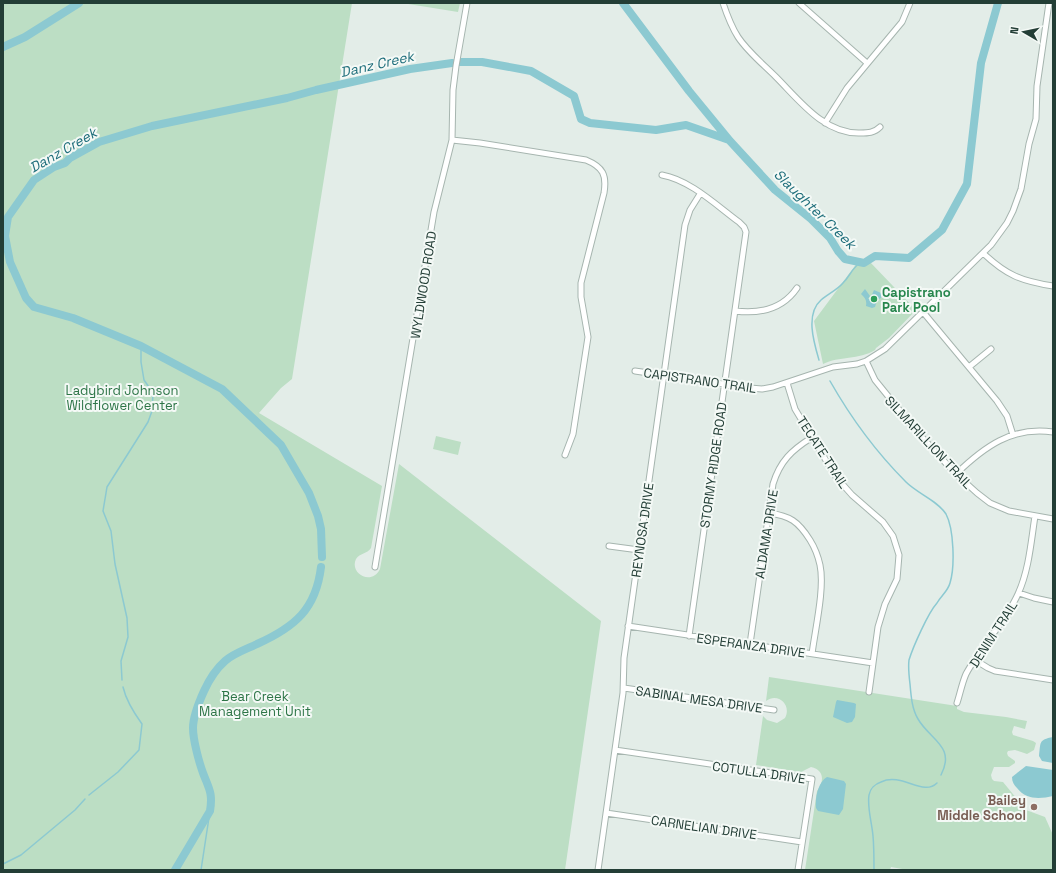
<svg xmlns="http://www.w3.org/2000/svg" width="1056" height="873" font-family="'Space Grotesk',sans-serif">
	<style>
		.green { fill: #bcdec4 }
		.water { fill: #8cc9d1 }
		.lines { fill: none; stroke-linecap: round; stroke-linejoin: round }
		.stream { stroke: #8cc9d1; stroke-width: 1.5 }
		.river { stroke: #8cc9d1; stroke-width: 8 }
		.minor-casing { stroke: #a6b5af; stroke-width: 7 }
		.minor { stroke: #fff; stroke-width: 5 }
		.leisure-dot { fill: #2e9e5b; stroke: #f4f9f6; stroke-width: 1.5 }
		.education-dot { fill: #8d6e63; stroke: #f4f9f6; stroke-width: 1.5 }
		.labels { text-anchor: middle; stroke-width: 4; stroke-linejoin: round; paint-order: stroke }
		.street-label { font-size: 13px; fill: #233e36; stroke: #f4f9f6 }
		.leisure-label { font-size: 13px; font-weight: bold; fill: #27864d; stroke: #f4f9f6; text-anchor: start }
		.park-label { font-size: 13px; fill: #2d7547; stroke: #f4f9f6 }
		.education-label { font-size: 13px; font-weight: bold; fill: #785e54; stroke: #f4f9f6; text-anchor: end }
		.water-label { font-size: 14px; font-style: italic; fill: #1d6d7a; stroke: #f4f9f6 }
	</style>
	<rect width="100%" height="100%" fill="#e3ede8"/>
	<path class="green" d="M3 3H352L292 379 281 388 259 413 382 486 371 548C367 554 360 553 356 559 349 574 372 586 380 569L399 464 601 621 565 870H3Z
		M402 3H460L458 12Z
		M870 262 916 310 889 338 876 348 875 350C859 360 839 356 823 364L814 321 857 263Z
		M436 436 461 442 458 455 433 449Z
		M769 677 957 706V709L964 712 1006 717 1027 721 1025 729 1014 726 1012 732 1013 735 1033 741 1036 743 1034 750 1027 754 1015 750 1008 751 1007 753 1008 756 1015 761V763L1009 767H994L991 775 992 779 994 781 1003 782 1026 810 1045 817 1053 835V870H908L891 867 890 870H805L817 791C824 782 825 770 811 767L801 772 756 765 763 716 767 720 777 723 785 718C792 705 778 692 766 701Z"/>
	<path class="water" d="M865 289 870 296 868 299H870L874 290 881 293V298L877 300 875 307 872 308 866 306C867 300 865 298 861 294Z
		M837 700 854 703 856 704 855 717 852 722 847 723 833 717 836 702Z
		M1053 737V763L1042 761 1039 756C1041 742 1038 740 1053 737Z
		M1026 766 1053 770V796C1040 799 1026 800 1017 788 1014 785 1012 782 1012 777Z
		M827 777 844 781 846 784 843 809 839 815 818 811 816 808C815 798 818 782 827 777Z"/>
	<g class="lines">
		<path class="stream" d="M819 360C814 343 805 314 821 300 828 294 837 290 843 283 850 276 852 268 861 262
			M830 381C851 418 876 452 906 482 918 494 937 500 946 514 954 529 955 567 950 583 948 591 941 596 937 603 928 613 913 647 909 660 908 668 909 676 910 684 911 696 912 709 918 719 930 740 956 746 941 775
			M122 680 121 661 128 637 127 618 115 564 111 531 103 511 107 487 148 422 152 411 153 393 144 380 141 362V346
			M89 795 118 772 139 750 142 724C134 713 126 700 123 687
			M3 864 21 855 75 810 85 799
			M201 870 210 811
			M874 870C874 859 874 847 873 836 872 823 867 808 869 795 870 789 875 784 881 782 902 772 923 797 937 783"/>
		<path class="river" d="M623 3 689 91 730 141 775 190 811 219 830 238 838 251 845 259 864 263 875 256 909 258 942 230 967 184 981 63 998 3
			M3 47 25 37 79 3
			M460 62H482L531 71 574 96 581 119 590 123 656 130 686 125 729 140
			M322 557 321 529 318 516 309 493 281 445 222 389 141 346 73 318 34 307 26 298 10 262 5 236 8 217 34 180 54 167 65 163 70 158 99 142 152 126 287 98 316 90 410 69 452 63
			M175 870 210 811C213 793 209 789 203 773 199 762 193 740 193 728 193 716 199 702 204 691 209 680 216 669 225 661 234 653 247 649 257 644 295 627 316 609 321 567"/>
		<g class="minor-casing">
			<path id="minor" d="M723 3C727 15 731 26 738 37 748 52 763 64 776 77 799 100 824 134 860 133 868 133 874 133 880 127
				M799 3 867 63
				M825 123 847 88 902 22 910 3
				M452 140 480 143 586 160C603 167 607 175 604 193L581 283V297L588 337 573 434 565 455
				M662 175C690 180 716 205 739 222L744 227 746 232 689 636
				M983 253C1006 275 1021 281 1053 286
				M735 311C759 314 782 310 797 288
				M923 312 997 401 1007 416 1013 435
				M866 361 875 380 918 433 956 474 977 493 990 503 1009 511 1053 519
				M969 367 991 349
				M635 371 750 388 762 389 773 387 833 367 857 364 866 361 885 349 991 245 1007 223 1013 211 1021 189 1029 144 1036 119 1037 86 1049 3
				M787 383 795 409 836 477 852 495 883 522 893 536 899 555 897 579 885 604 878 627 869 692
				M956 474C984 447 1012 426 1053 432
				M769 513C790 516 798 521 810 540 815 548 818 556 820 565 825 588 815 630 812 654
				M609 546 639 550
				M375 567 434 212 452 140 453 90 456 66 467 3
				M1019 593 1034 598 1053 602
				M628 626 873 663
				M750 644 773 484C780 461 792 450 811 438
				M975 660 988 668 995 671 1053 680
				M624 688 774 710
				M957 703C960 694 962 683 966 674 981 646 1005 623 1018 594 1029 570 1031 542 1035 516
				M615 750 812 779 798 870
				M606 813 802 842
				M598 870 623 693 624 658 685 225 690 210 700 194"/>
		</g>
		<use href="#minor" class="minor"/>
	</g>
	<circle class="leisure-dot" cx="874" cy="299" r="4"/>
	<circle class="education-dot" cx="1034" cy="807" r="4"/>
	<g class="labels">
		<g class="street-label">
			<text transform="translate(423 285) rotate(-81)" y="5">WYLDWOOD ROAD</text>
			<text transform="translate(700 380) rotate(8)" y="5">CAPISTRANO TRAIL</text>
			<text transform="translate(929 442) rotate(47)" y="5">SILMARILLION TRAIL</text>
			<text transform="translate(823 452) rotate(57)" y="5">TECATE TRAIL</text>
			<text transform="translate(713 465) rotate(-82)" y="5">STORMY RIDGE ROAD</text>
			<text transform="translate(642 530) rotate(-82)" y="5">REYNOSA DRIVE</text>
			<text transform="translate(766 534) rotate(-81)" y="5">ALDAMA DRIVE</text>
			<text transform="translate(993 634) rotate(-57)" y="5">DENIM TRAIL</text>
			<text transform="translate(751 645) rotate(8)" y="5">ESPERANZA DRIVE</text>
			<text transform="translate(699 699) rotate(8)" y="5">SABINAL MESA DRIVE</text>
			<text transform="translate(759 772) rotate(8)" y="5">COTULLA DRIVE</text>
			<text transform="translate(704 827) rotate(8)" y="5">CARNELIAN DRIVE</text>
		</g>
		<g class="leisure-label">
			<text x="882" y="297">Capistrano<tspan x="882" dy="15">Park Pool</tspan></text>
		</g>
		<g class="park-label">
			<text x="122" y="395">Ladybird Johnson<tspan x="122" dy="15">Wildflower Center</tspan></text>
			<text x="255" y="701">Bear Creek<tspan x="255" dy="15">Management Unit</tspan></text>
		</g>
		<g class="education-label">
			<text x="1026" y="805">Bailey<tspan x="1026" dy="15">Middle School</tspan></text>
		</g>
		<g class="water-label">
			<text transform="translate(377 64) rotate(-13)" y="5">Danz Creek</text>
			<text transform="translate(63 150) rotate(-30)" y="5">Danz Creek</text>
			<text transform="translate(815 209) rotate(44)" y="5">Slaughter Creek</text>
		</g>
	</g>
	<rect width="1056" height="873" fill="none" stroke="#233e36" stroke-width="8"/>
	<g transform="translate(1024 32) rotate(279)" stroke="#f4f9f6" stroke-width="3" paint-order="stroke">
	<path d="M0-3L7 15L0 10L-7 15Z" fill="#233e36"/>
	<text y="-6" font-size="11" font-weight="bold" text-anchor="middle" fill="#233e36">N</text>
	</g>
</svg>
